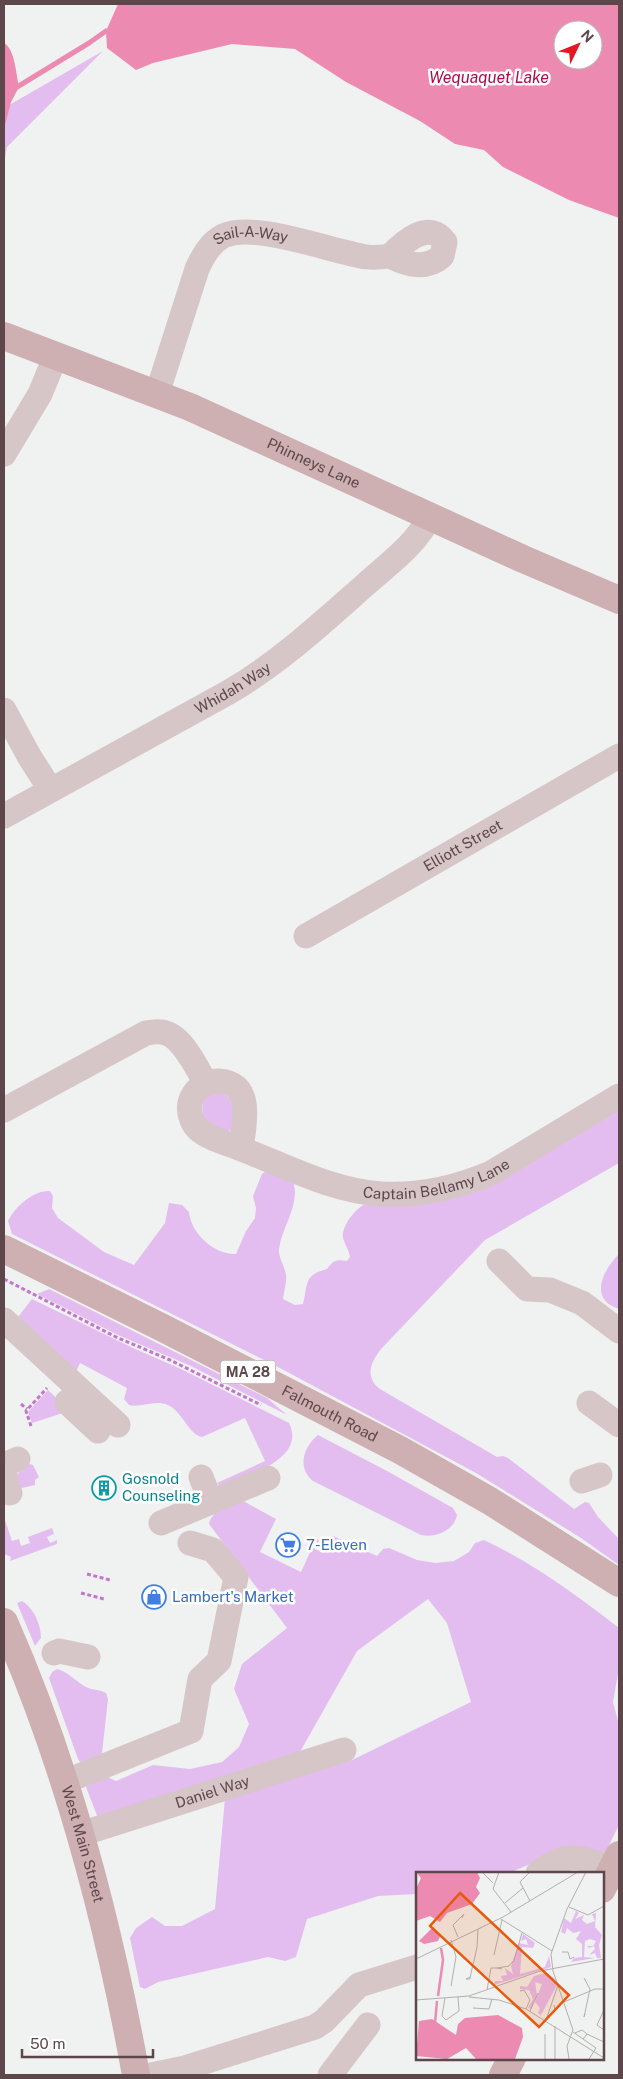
<svg xmlns="http://www.w3.org/2000/svg" width="623" height="2079" font-family="'Public Sans',sans-serif">
	<style>
		.green { fill: #e4bdf0 }
		.water { fill: #ed8ab2; fill-rule: evenodd }
		.lines { fill: none; stroke-linecap: round; stroke-linejoin: round }
		.stream { stroke: #ed8ab2; stroke-width: 5 }
		.path { stroke: #c475ce; stroke-width: 3; stroke-dasharray: 4 2.5; stroke-linecap: butt }
		.minor { stroke: #d6c6c8; stroke-width: 25 }
		.major { stroke: #ceafb2; stroke-width: 28 }
		.labels { text-anchor: middle; stroke-width: 5; stroke-linejoin: round; paint-order: stroke }
		.shield { fill: #fff; stroke: #8e7e80; stroke-width: 1 }
		.shield-label { font-size: 14px; font-weight: bold; fill: #5d474a }
		.street-label { font-size: 15px; fill: #5d474a; stroke: #fff }
		.culture-label { font-size: 15px; fill: #0d838f; stroke: #fff; text-anchor: start }
		.shop-label { font-size: 15px; fill: #366cbe; stroke: #fff; text-anchor: start }
		.water-label { font-size: 16px; font-style: italic; fill: #ac0b4c; stroke: #fff }
		.inset-river { fill: none; stroke: #ed8ab2; stroke-width: 2.5 }
		.inset-road { fill: none; stroke: #b5aeae; stroke-width: 1 }
		.view { fill: #e8590c; fill-opacity: 0.15; stroke: #e8590c; stroke-width: 2.5 }
		.inset-edge { fill: none; stroke: #5d474a; stroke-width: 2.5 }
	</style>
	<rect width="100%" height="100%" fill="#eff2f0"/>
	<path class="green" d="M103 51 7 147 4 164V108Z
		M220 1090 234 1102 233 1130C222 1134 213 1126 204 1121 200 1102 202 1098 220 1090Z
		M619 1109V1163L485 1240 381 1349C371 1362 364 1377 380 1389L497 1457 503 1456 508 1458 574 1509 585 1502 589 1503 598 1517 619 1539V1565L581 1538 476 1473 278 1367 12 1234 8 1221C15 1207 33 1190 50 1191L53 1196 52 1208 58 1218 104 1252 134 1265 165 1223 169 1203 182 1205 189 1212C191 1234 215 1255 236 1254L246 1231 255 1218 256 1208 253 1196 262 1174 269 1169 294 1184C299 1207 282 1227 279 1249 278 1258 285 1266 286 1275 287 1282 284 1291 283 1299L295 1305 303 1304C308 1283 304 1275 327 1269 333 1260 337 1259 347 1261L350 1257C349 1250 345 1245 343 1238 341 1226 357 1206 368 1203 374 1201 382 1202 388 1202Z
		M619 1254V1309C588 1299 603 1270 619 1254Z
		M49 1289 267 1398 287 1415 191 1366 118 1335 37 1294Z
		M32 1299 133 1348 181 1369 289 1423C307 1459 246 1476 224 1486L219 1485 217 1483 265 1461 245 1418 202 1437C188 1434 183 1412 168 1405 155 1399 142 1408 129 1405L124 1399 127 1388 80 1363 75 1374 18 1317Z
		M48 1390 73 1414 63 1413 32 1423 28 1412Z
		M318 1435 387 1471 453 1508 457 1515C454 1531 435 1538 421 1535L313 1481C297 1468 303 1447 318 1435Z
		M30 1464 33 1465 39 1477 35 1480V1485L22 1488 18 1486 17 1474Z
		M243 1501 276 1519 260 1552 301 1572 316 1539 319 1540 315 1549 324 1553 333 1536 377 1556 383 1549 389 1548 417 1560 435 1563 454 1561 469 1552 475 1543 484 1540C533 1563 577 1595 619 1628V1668L613 1702 619 1725V1825L605 1853 568 1848 509 1873H417V1894L378 1896 307 1919 296 1957 285 1961 268 1957 158 1982 145 1989 140 1987 130 1938 136 1928 152 1917 165 1926H182L215 1909 225 1798 352 1760 471 1702 447 1623 428 1599 357 1651 296 1759 98 1818 86 1787 103 1775 116 1781 153 1765 190 1769 222 1762 239 1747 249 1724 234 1689 242 1664 287 1628 209 1524C212 1509 231 1506 243 1501Z
		M4 1517 12 1541 19 1539 21 1546 30 1543 28 1537 52 1528 54 1534 47 1537 50 1543 57 1540V1544L10 1561 11 1557 4 1554Z
		M22 1601C34 1608 41 1625 41 1638L35 1646 17 1603Z
		M57 1669C69 1672 75 1681 86 1687 92 1690 99 1689 106 1693L108 1699 102 1753 98 1760 82 1765 78 1759 49 1678 52 1672Z"/>
	<path class="water" d="M118 4H619V218L569 200 503 167 484 150 455 144 420 121 346 82 295 49 232 44 153 63 136 70 107 48 106 31ZM563 30H593V60H563Z
		M4 43C15 49 16 74 19 87L11 102 4 129Z"/>
	<g class="lines">
		<path class="stream" d="M4 95 89 43 106 31"/>
		<path class="path" d="M4 1279 116 1337 170 1360 261 1405
			M21 1404 27 1409
			M31 1426 26 1411 47 1388
			M87 1574 110 1580
			M81 1593 104 1599"/>
		<g class="minor">
			<path id="s1" d="M157 394 197 269C203 256 210 243 223 236 255 221 332 252 367 257 375 258 383 257 390 256 404 242 429 219 445 242L442 256C426 270 408 265 390 256"/>
			<path d="M4 454 40 394 56 355"/>
			<path d="M4 710 29 756 50 789"/>
			<path id="s2" d="M4 816 229 692C279 663 322 623 365 585 388 564 416 545 430 516"/>
			<path id="s3" d="M306 936 619 756"/>
			<path d="M4 1110 146 1033C151 1032 156 1031 161 1032 181 1033 197 1068 206 1084"/>
			<path id="s4" d="M241 1148C244 1126 255 1082 218 1081 205 1081 193 1090 190 1103 188 1113 192 1124 199 1130 211 1140 231 1144 244 1150 288 1167 333 1191 381 1194 419 1196 456 1188 491 1173L619 1096"/>
			<path d="M499 1261 527 1289 550 1290 582 1303 619 1331"/>
			<path d="M4 1320 118 1425"/>
			<path d="M67 1402 98 1431"/>
			<path d="M589 1403 619 1425"/>
			<path d="M4 1465 18 1459"/>
			<path d="M4 1475 10 1493"/>
			<path d="M201 1477 211 1502"/>
			<path d="M582 1481 600 1475"/>
			<path d="M161 1523 268 1478"/>
			<path d="M54 1653 59 1651 88 1657"/>
			<path d="M64 1782 191 1731 200 1679 219 1661 236 1577 213 1550 190 1543"/>
			<path id="s5" d="M81 1834 344 1750"/>
			<path d="M538 1873C565 1851 583 1856 612 1869"/>
			<path d="M151 2075 185 2068 315 2027 324 2021 359 1985 417 1967"/>
			<path d="M330 2075 368 2025"/>
		</g>
		<g class="major">
			<path id="s6" d="M4 336 190 407 523 559 619 600"/>
			<path id="s7" d="M4 1249 163 1328 400 1450 490 1501 619 1583"/>
			<path id="s8" d="M4 1622C68 1767 108 1920 136 2075"/>
			<path d="M602 1889 619 1855"/>
			<path d="M503 2075 512 2058"/>
		</g>
	</g>
	<defs>
		<g id="building-ring" transform="scale(1.25)"><circle r="9.5" fill="#fff" stroke="#0f9aa8" stroke-width="1.5"/><path d="M-4-6H4V6H1V3H-1V6H-4ZM-2.5-4.3h1.7v1.8h-1.7ZM.8-4.3h1.7v1.8H.8ZM-2.5-1h1.7V.8h-1.7ZM.8-1h1.7V.8H.8Z" fill="#0f9aa8"/></g>
		<g id="supermarket-ring" transform="scale(1.25)"><circle r="9.5" fill="#fff" stroke="#3f7fe0" stroke-width="1.5"/><path d="M-6-5.5h2.5l.6 2H6L4.5 2H-2.5L-4.4-4H-6ZM-1.5 3.2a1.3 1.3 0 1 0 .1 0ZM3 3.2a1.3 1.3 0 1 0 .1 0Z" fill="#3f7fe0"/></g>
		<g id="shop-ring" transform="scale(1.25)"><circle r="9.5" fill="#fff" stroke="#3f7fe0" stroke-width="1.5"/><path d="M-5-2.5h2.3a2.7 3.5 0 0 1 5.4 0H5L5.5 6h-11ZM-1.5-2.5h3a1.5 2.3 0 0 0-3 0Z" fill="#3f7fe0"/></g>
	</defs>
	<g fill-rule="evenodd">
		<use href="#building-ring" x="104" y="1488"/>
		<use href="#supermarket-ring" x="288" y="1545"/>
		<use href="#shop-ring" x="154" y="1597"/>
	</g>
	<g class="labels">
		<rect class="shield" x="220.5" y="1360.5" width="55" height="23" rx="4"/>
		<g class="shield-label">
			<text x="248" y="1377">MA 28</text>
		</g>
		<g class="street-label">
			<text dy="5" stroke="none"><textPath href="#s1" startOffset="202">Sail-A-Way</textPath></text>
			<text dy="5" stroke="none"><textPath href="#s6" startOffset="335">Phinneys Lane</textPath></text>
			<text dy="5" stroke="none"><textPath href="#s2" startOffset="262">Whidah Way</textPath></text>
			<text dy="5" stroke="none"><textPath href="#s3" startOffset="181">Elliott Street</textPath></text>
			<text dy="5" stroke="none"><textPath href="#s4" startOffset="402">Captain Bellamy Lane</textPath></text>
			<text dy="5" stroke="none"><textPath href="#s7" startOffset="365">Falmouth Road</textPath></text>
			<text dy="5" stroke="none"><textPath href="#s5" startOffset="138">Daniel Way</textPath></text>
			<text dy="5" stroke="none"><textPath href="#s8" startOffset="236">West Main Street</textPath></text>
		</g>
		<g class="culture-label">
			<text x="122" y="1484">Gosnold<tspan x="122" dy="17">Counseling</tspan></text>
		</g>
		<g class="shop-label">
			<text x="306" y="1550">7-Eleven</text>
			<text x="172" y="1602">Lambert's Market</text>
		</g>
		<g class="water-label">
			<text x="489" y="83">Wequaquet Lake</text>
		</g>
	</g>
	<g transform="translate(416 1872)">
		<rect width="188" height="188" fill="#eff2f0"/>
		<path d="M160 39 163 41 159 47 168 43 166 48 171 52 179 49 176 42 180 41 179 55 186 63 183 73 185 86H181L179 81 173 83 179 77 178 74 173 76 171 74H177L180 69 174 67 169 69 168 85 179 86 155 90 158 86 166 85V72L160 67 165 59 157 61 151 56 149 62 145 60 148 46 155 51ZM107 62 119 71 117 76 106 75 104 102 129 95 133 84 135 95 78 113 79 109H87L85 104 91 103 89 96 97 102 95 94 103 71 112 73 110 67 105 69ZM130 101 138 106 141 113 125 143 122 141 124 136 119 130 126 112 119 110 121 124 115 137 112 136 117 127 113 118 104 117V114L111 115 118 104Z" fill="#e4bdf0"/>
		<path d="M0 0H61L64 6 60 15 64 21 56 32 31 41 24 50 14 44 0 49V17L5 6ZM17 55 24 64 22 69 8 72 3 69ZM82 143 106 156 107 165 99 187H60L50 176 31 187 0 184 3 149 16 147 40 163 42 152 49 146Z" fill="#ed8ab2"/>
		<path class="inset-river" d="M22 124 27 88 25 76M19 151 21 129"/>
		<path class="inset-road" d="M66 0 77 11M83 0 77 17 95 40M114 0 104 10 114 29M89 31 107 16M153 35 172 43 188 34M85 47 136 79M42 65 37 53 48 42 46 46M146 80H152L154 87 158 85M78 83 86 48M0 87 87 45 162 0M86 97 81 96 93 94 98 88 106 61M54 105 50 107H54V106L57 92 58 89 61 75 62 57M168 106 174 117 168 145 169 142M35 114 40 85 35 68M71 118 75 96H81M104 119 108 118 114 128 110 137M53 125 83 128 110 137 188 186M29 126 26 144 30 148 43 139 42 125M0 128 53 124 124 99 188 87M148 130 179 117H188M57 136 73 137 76 127M188 138 181 153 188 158M114 139 122 121M131 145 139 138 138 133M130 148 142 113M139 154V187M157 160 180 176 173 187M159 161 166 158 171 162 167 167M171 162 188 170M129 187V162M153 187 151 174 157 158 137 99 135 82 151 37 170 0"/>
		<path class="view" d="M44 21 153 123 123 155 14 54Z"/>
		<rect width="188" height="188" class="inset-edge"/>
	</g>
	<rect width="623" height="2079" fill="none" stroke="#5d474a" stroke-width="10"/>
	<g transform="translate(578 45) rotate(47)"><circle r="24" fill="#ffffff" stroke="#beb5b7"/>
	<path d="M0-4L9 19L0 12L-9 19Z" fill="#e41722"/>
	<text y="-8" font-size="14" font-weight="bold" text-anchor="middle" fill="#5d474a">N</text>
	</g>
	<path d="M22 2049v8h131v-8" fill="none" stroke="#5d474a" stroke-width="2.5"/>
	<text x="30" y="2049" font-size="15" fill="#5d474a" stroke="#ffffff" stroke-width="4" paint-order="stroke">50 m</text>
</svg>
